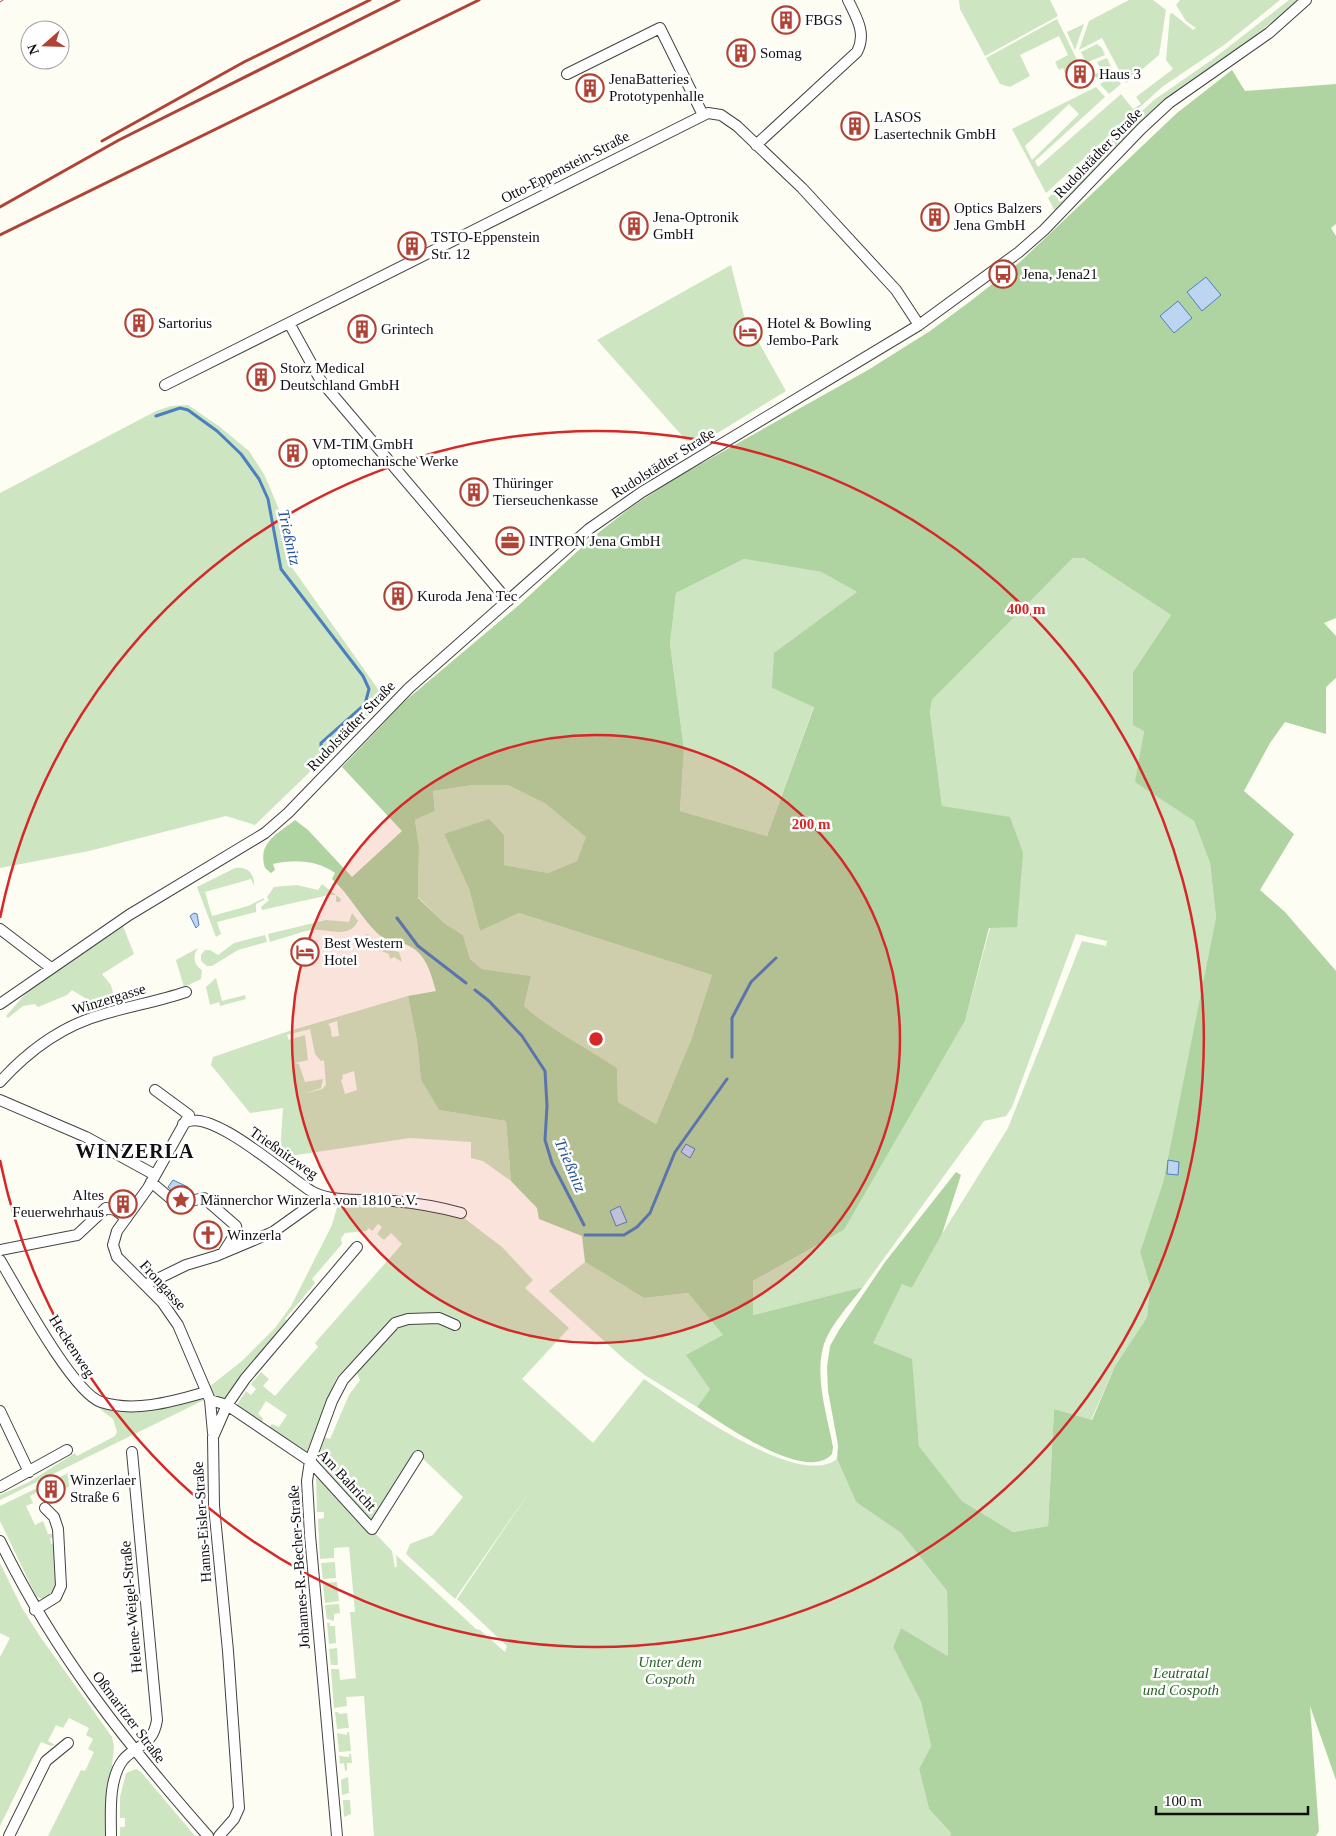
<svg xmlns="http://www.w3.org/2000/svg" width="1336" height="1836" font-family="Georgia,serif">
	<style>
		.green { fill: #cde5c0; fill-rule: evenodd }
		.forest { fill: #b0d4a1; fill-rule: evenodd }
		.water { fill: #bdd5f0; stroke: #4c7fbf }
		.lines { fill: none; stroke-linecap: round; stroke-linejoin: round }
		.stream { stroke: #4c7fbf; stroke-width: 3 }
		.minor-casing { stroke: #434343; stroke-width: 12 }
		.minor { stroke: #fff; stroke-width: 10 }
		.tram { stroke: #b14336; stroke-width: 1 }
		.rail { stroke: #b14336; stroke-width: 3 }
		.ring { fill: none; stroke: #d62828; stroke-width: 2.5 }
		.labels { text-anchor: middle; stroke-width: 5; stroke-linejoin: round; paint-order: stroke }
		.poi-label { font-size: 15px; fill: #101010; stroke: #fff; text-anchor: start }
		.street-label { font-size: 15px; fill: #101010; stroke: #fff }
		.park-label { font-size: 15px; font-style: italic; fill: #296126; stroke: #fff }
		.water-label { font-size: 16px; font-style: italic; fill: #255395; stroke: #fff }
		.district-label { font-size: 20px; font-weight: bold; letter-spacing: 1px; fill: #101010; stroke: #fff }
		.centre { fill: #d62828; stroke: #fff; stroke-width: 2.5 }
		.ring-label { font-size: 15px; text-anchor: middle; font-weight: bold; fill: #d62828; stroke: #fff; stroke-width: 5; stroke-linejoin: round; paint-order: stroke }
	</style>
	<rect width="100%" height="100%" fill="#fefdf4"/>
	<path class="green" d="M959 0H1050L1058 16 985 56 960 9Z
		M1129 0H1153L1166 10 1159 55 1126 83 1102 38 1079 50 1089 21Z
		M1180 0H1280L1224 45 1162 87 1046 193 1012 129 1096 87 1105 97 1035 161 1038 167 1121 94 1133 109 1141 104 1136 97 1173 69 1166 60 1170 14 1172 13 1193 30 1196 28 1186 21 1176 5ZM1069 104 1079 114 1032 160 1025 146Z
		M1289 0H1298L1230 57 1150 114 1055 211 1048 198 1154 100 1213 59Z
		M1057 19 1080 66 1065 73 1063 68 1059 70 1055 62 1068 55 1059 36 1020 55 1030 76 1010 87 1000 84 986 58Z
		M1084 24 1075 50 1067 32Z
		M1097 44 1102 48 1105 55 1086 63 1081 52Z
		M1107 58 1113 71 1098 79 1093 75 1101 71 1097 62Z
		M1115 76 1121 84 1109 94 1100 84Z
		M731 265 744 316 786 391 693 448 597 340Z
		M188 405 220 427 249 451 265 476 281 514 286 559 385 699 255 825 226 816 89 851 0 868V493L156 411 171 406Z
		M1073 558H1084L1171 615 1133 672 1144 731 1136 782 1194 821 1210 863 1216 917 1163 1182 1140 1252 1150 1286 1147 1317 1115 1366 1091 1420 1054 1409 1048 1526 1013 1532 962 1501 919 1446 911 1360 872 1344 902 1283 912 1288 942 1234 1008 1128 1082 941 1106 946 1107 941 1076 934 1012 1107 1006 1116 984 1121 863 1287 753 1315V1281L844 1230 965 1021 990 928 942 806 930 712 932 700Z
		M744 559 821 572 857 592 772 688 814 706 767 836 680 811 684 749 670 644 676 593Z
		M473 785H508L546 804 587 837 577 861 548 873 504 865V835L444 834 469 889 480 931 519 913 712 975 691 1040 656 1124 618 1102 617 1068C586 1047 552 1031 524 1006L531 976 482 969 470 959 463 935 444 923 418 897 419 846 415 820 435 811 433 791Z
		M235 868C248 866 255 874 254 886L251 879 205 892 212 916 248 906 264 898V900L256 904V912L217 922 221 934 216 937 197 887Z
		M322 884 341 899 340 902H336V895H329L262 910 261 907 269 900 267 897 274 887 297 885 318 890Z
		M352 913 358 921C349 940 326 928 311 930 297 933 284 938 270 942L268 934 326 920 349 922Z
		M123 926 134 954 102 974 111 985 116 1004 93 1011 85 998 72 990 67 995 38 1007 35 1004 23 1006 8 1018 6 1016 28 991Z
		M368 934 378 946 399 952 402 962 394 957 390 959 389 954 376 949 375 944 368 946 365 935Z
		M265 935 267 942 238 950 212 966H207L201 961V955L205 950H210L218 955 234 943Z
		M198 948C192 956 194 965 202 970L201 979 184 987 176 960Z
		M216 978 222 1001 245 995 246 999 220 1006 219 1002 210 1005 206 987Z
		M408 996 417 1041 421 1080 439 1110 506 1121 511 1181 483 1161 471 1158V1142L410 1138 283 1157 280 1153 283 1108 250 1113 211 1065 213 1057 286 1032ZM337 1021 339 1036 332 1037 330 1026 328 1024ZM310 1029 315 1054 321 1061 324 1060 326 1085 322 1089 304 1094 321 1088 323 1079 305 1082 299 1064 295 1063 308 1060 305 1035 289 1040 287 1035ZM354 1071 357 1090 345 1094 341 1080 343 1079 342 1075Z
		M338 1204C379 1205 425 1204 464 1218L502 1247 533 1280 525 1288 569 1328 522 1379 593 1443 644 1379C680 1403 798 1490 837 1459L856 1502 901 1533 947 1591 948 1656 901 1628 893 1647 921 1702 931 1746 919 1769 929 1809 951 1833 950 1836H374L364 1696 346 1697 347 1706 334 1708 331 1669H339L340 1680 356 1678 350 1612H355L349 1547 334 1548V1558L320 1559 318 1519 324 1518V1512H317L316 1471 392 1551 395 1568 397 1566 396 1555 476 1629 480 1630 505 1652 507 1646 457 1599 532 1488 455 1599 406 1554 410 1544 433 1535 463 1497 420 1456 378 1527 318 1461 324 1437 330 1439 349 1395 360 1380 355 1369 399 1317 337 1377 307 1452 269 1428 272 1424 279 1427 287 1415 266 1401 258 1414 263 1418 262 1423 235 1408 246 1391 251 1395 256 1389 251 1384 261 1372 269 1379 263 1386 275 1396 318 1347 315 1343 402 1244 391 1233 384 1240 377 1234 382 1227 378 1224 372 1231 369 1228 366 1231 345 1233 341 1238 342 1244 312 1279 315 1283 285 1319 288 1321 233 1387 226 1399H215L209 1387 242 1361 275 1328 291 1306 332 1225Z
		M585 1262 644 1298 688 1293 724 1336 710 1389 697 1407 646 1376 624 1359 549 1291Z
		M199 1399 204 1400 0 1500V1495L29 1482 75 1453 77 1456 115 1436 117 1432 113 1419 100 1409V1406Z
		M68 1473 69 1487 57 1491 53 1484 30 1496 33 1503 26 1506 35 1525 43 1521 48 1534H56V1537L50 1538 51 1544H56L59 1570 55 1593C48 1598 44 1601 36 1596L0 1521V1506Z
		M335 1562 336 1578 323 1579 321 1563Z
		M0 1563 22 1608 39 1635 112 1737 114 1746 112 1765 114 1767 106 1836H48L81 1770 85 1771 94 1752 88 1749 93 1739 86 1735 89 1728 69 1718 63 1728 56 1725 48 1741 55 1745 51 1746 41 1742 0 1826V1657L10 1638 0 1633Z
		M337 1582 339 1601 325 1603 323 1583Z
		M339 1604 340 1613 334 1614V1621L327 1619 325 1605Z
		M327 1623H330V1626H335L336 1643 329 1644Z
		M337 1648 338 1665H331L329 1649Z
		M335 1712H338L339 1714 347 1713 349 1728 337 1729Z
		M347 1732H349L351 1751 339 1752 337 1733 347 1735Z
		M349 1754H351L352 1763H347V1770L345 1771 344 1763 340 1764 339 1756 349 1757Z
		M136 1769 141 1772 195 1836H120V1827H125V1818H120V1797L126 1773Z
		M348 1777 349 1793 342 1795 341 1780Z
		M343 1800H350L351 1814 344 1817Z"/>
	<path class="forest" d="M1232 70 1245 91 1336 84V224L1331 228 1336 236V618L1324 623 1336 636V678L1326 687V734L1285 722 1270 743 1244 791 1294 834 1260 890 1285 912 1336 971V1780L1310 1706 1319 1831 1316 1836H950L951 1833 929 1809 919 1769 931 1746 921 1702 893 1647 901 1628 948 1656 947 1591 901 1533 856 1502 837 1459 838 1445 828 1391 827 1367 830 1346 839 1330 885 1262 956 1172 961 1175 942 1234 912 1288 902 1284 873 1343 912 1359 919 1446 962 1501 1013 1532 1048 1526 1054 1409 1092 1420 1115 1366 1147 1317 1150 1286 1140 1252 1163 1182 1216 917 1210 863 1194 821 1135 782 1144 731 1133 725V672L1171 615 1084 558H1073L932 700 930 712 942 806 1010 817 1023 853 1017 927 989 928 965 1021 844 1230 753 1281V1315L863 1287C850 1304 831 1324 824 1344 814 1376 827 1415 833 1447L832 1454C807 1484 721 1423 697 1407L710 1389 686 1355 723 1335 688 1293 644 1298 585 1262 582 1236 539 1219 537 1208 511 1181 506 1121 439 1110 421 1080 417 1041 408 996 436 991C430 970 425 950 402 943 392 940 384 940 377 933 360 916 350 895 332 879L335 873C317 860 294 859 273 864L275 870 271 873 265 868C257 842 278 834 295 820L308 830 352 877 402 831 342 767 405 701 519 605 593 537 630 508 674 479 868 370 930 331 972 300 1021 261 1177 113ZM744 559 821 572 857 592 774 653 772 688 814 707 767 836 680 811 684 749 670 644 676 593ZM473 785H508L546 804 586 837 577 861 548 873 504 865V835L489 819 444 834 469 889 480 931 519 913 712 975 691 1040 656 1124 618 1102 617 1068C586 1047 552 1031 524 1006L531 976 482 969 470 959 463 935 444 923 418 898 419 846 415 820 435 811 433 791Z"/>
	<path class="water" d="M1206 277 1221 295 1202 311 1187 292Z
		M1178 301 1192 318 1174 333 1160 316Z
		M194 913 197 914 199 925 196 928 190 916Z
		M686 1144 695 1149 690 1158 681 1152Z
		M1168 1160 1179 1162 1178 1175 1167 1174Z
		M173 1180 188 1187V1189L176 1195 168 1187Z
		M620 1206 627 1222 616 1226 610 1211Z"/>
	<g class="lines">
		<path class="stream" d="M156 416 180 408 188 410 217 431 241 454 259 479 268 499 281 569 363 676 369 689 365 704 321 743V748
			M397 918 418 946 466 983
			M475 990 489 1001 522 1036 545 1071 547 1106 545 1140 552 1163 584 1225
			M732 1057V1018L751 982 776 958
			M585 1235H624L637 1227 650 1213 675 1152 727 1079"/>
		<g class="minor-casing">
			<path id="minor" d="M567 74 660 28 703 115
				M756 145 857 52C867 33 856 17 848 0
				M289 323 321 381 508 601
				M165 385 708 113 721 115 737 126 802 188 896 290 919 325
				M0 929 51 968
				M0 1004 129 915 265 833 288 813 409 688 589 529 642 492 919 325 1019 252 1044 230 1141 129 1169 103 1269 33 1306 0
				M0 1082C28 1051 64 1025 104 1014 131 1006 159 1001 186 992
				M155 1090 189 1115 148 1188 117 1231 113 1245 117 1257 162 1302 178 1325 210 1400 213 1433
				M0 1100 86 1137 155 1175
				M183 1124C207 1103 289 1178 311 1191 330 1203 370 1199 393 1201 416 1203 439 1207 461 1213
				M151 1182 177 1204 204 1198 236 1226 237 1231 223 1253
				M0 1250 77 1235 106 1208 115 1210 126 1218
				M0 1260C18 1290 73 1393 101 1402 135 1413 174 1401 206 1392
				M145 1285 186 1265 216 1256 273 1232 322 1197
				M210 1400 227 1405 310 1461 372 1529 418 1456
				M0 1411 29 1472
				M0 1487 67 1450
				M0 1541C55 1654 125 1742 208 1836
				M35 1610 56 1597 61 1586 58 1529 54 1517 45 1508
				M9 1836 46 1761 68 1743
				M111 1836C111 1813 108 1780 123 1760 135 1745 153 1747 157 1720L132 1452
				M219 1836 234 1819 239 1808 228 1651 214 1506 213 1437 227 1405 245 1379 357 1247
				M337 1836 310 1535 307 1481 310 1461 332 1401 343 1380 395 1323 408 1319 439 1318 455 1325"/>
		</g>
		<use href="#minor" class="minor"/>
		<path class="tram" d="M0 2 3 0"/>
		<path class="rail" d="M102 141 244 62 370 0
			M0 207 119 140 399 0
			M0 235 479 0"/>
	</g>
	<circle cx="596" cy="1039" r="304" fill="#d62828" fill-opacity=".12"/>
	<g class="ring">
		<circle cx="596" cy="1039" r="304"/>
		<path d="M0 918A608 608 0 1 1 0 1160"/>
	</g>
	<defs>
		<g id="building-ring" transform="scale(1.4375)"><circle r="9.5" fill="#fff" stroke="#b14336" stroke-width="1.5"/><path d="M-4-6H4V6H1V3H-1V6H-4ZM-2.5-4.3h1.7v1.8h-1.7ZM.8-4.3h1.7v1.8H.8ZM-2.5-1h1.7V.8h-1.7ZM.8-1h1.7V.8H.8Z" fill="#b14336"/></g>
		<g id="bus-ring" transform="scale(1.4375)"><circle r="9.5" fill="#fff" stroke="#b14336" stroke-width="1.5"/><path d="M-5-6H5V4H4V6H2V4H-2V6H-4V4H-5ZM-3.5-4V0h7V-4ZM-3.5 1.2v1.5H-2V1.2ZM2 1.2v1.5H3.5V1.2Z" fill="#b14336"/></g>
		<g id="hotel-ring" transform="scale(1.4375)"><circle r="9.5" fill="#fff" stroke="#b14336" stroke-width="1.5"/><path d="M-6-4.5h1.5V1H6V5H4.5V3h-9V5H-6ZM-4 0a1.8 1.8 0 1 1 3.6 0ZM.5 0V-2.5h3Q6-2.5 6 0Z" fill="#b14336"/></g>
		<g id="office-ring" transform="scale(1.4375)"><circle r="9.5" fill="#fff" stroke="#b14336" stroke-width="1.5"/><path d="M-6-3h4V-5.5h4V-3h4V5H-6ZM-1-4.5V-3h2v-1.5ZM-6 0V1H6V0Z" fill="#b14336"/></g>
		<g id="sight-ring" transform="scale(1.4375)"><circle r="9.5" fill="#fff" stroke="#b14336" stroke-width="1.5"/><path d="M0-6L1.8-2.2L6-1.7L2.9 1.2L3.7 5.4L0 3.3L-3.7 5.4L-2.9 1.2L-6-1.7L-1.8-2.2Z" fill="#b14336"/></g>
		<g id="church-ring" transform="scale(1.4375)"><circle r="9.5" fill="#fff" stroke="#b14336" stroke-width="1.5"/><path d="M-1.2-6h2.4v3.5h3.3v2.4h-3.3V6h-2.4V-.1h-3.3v-2.4h3.3Z" fill="#b14336"/></g>
	</defs>
	<g fill-rule="evenodd">
		<use href="#building-ring" x="786" y="20"/>
		<use href="#building-ring" x="741" y="53"/>
		<use href="#building-ring" x="1080" y="74"/>
		<use href="#building-ring" x="590" y="88"/>
		<use href="#building-ring" x="855" y="126"/>
		<use href="#building-ring" x="935" y="217"/>
		<use href="#building-ring" x="634" y="226"/>
		<use href="#building-ring" x="412" y="246"/>
		<use href="#bus-ring" x="1003" y="274"/>
		<use href="#building-ring" x="139" y="323"/>
		<use href="#building-ring" x="362" y="329"/>
		<use href="#hotel-ring" x="748" y="332"/>
		<use href="#building-ring" x="261" y="377"/>
		<use href="#building-ring" x="293" y="453"/>
		<use href="#building-ring" x="474" y="492"/>
		<use href="#office-ring" x="510" y="541"/>
		<use href="#building-ring" x="398" y="596"/>
		<use href="#hotel-ring" x="305" y="952"/>
		<use href="#sight-ring" x="181" y="1200"/>
		<use href="#building-ring" x="123" y="1204"/>
		<use href="#church-ring" x="208" y="1235"/>
		<use href="#building-ring" x="51" y="1489"/>
	</g>
	<g class="labels">
		<g class="poi-label">
			<text x="805" y="25">FBGS</text>
			<text x="760" y="58">Somag</text>
			<text x="1099" y="79">Haus 3</text>
			<text x="609" y="84">JenaBatteries<tspan x="609" dy="17">Prototypenhalle</tspan></text>
			<text x="874" y="122">LASOS<tspan x="874" dy="17">Lasertechnik GmbH</tspan></text>
			<text x="954" y="213">Optics Balzers<tspan x="954" dy="17">Jena GmbH</tspan></text>
			<text x="653" y="222">Jena-Optronik<tspan x="653" dy="17">GmbH</tspan></text>
			<text x="431" y="242">TSTO-Eppenstein<tspan x="431" dy="17">Str. 12</tspan></text>
			<text x="1022" y="279">Jena, Jena21</text>
			<text x="158" y="328">Sartorius</text>
			<text x="767" y="328">Hotel &amp; Bowling<tspan x="767" dy="17">Jembo-Park</tspan></text>
			<text x="381" y="334">Grintech</text>
			<text x="280" y="373">Storz Medical<tspan x="280" dy="17">Deutschland GmbH</tspan></text>
			<text x="312" y="449">VM-TIM GmbH<tspan x="312" dy="17">optomechanische Werke</tspan></text>
			<text x="493" y="488">Thüringer<tspan x="493" dy="17">Tierseuchenkasse</tspan></text>
			<text x="529" y="546">INTRON Jena GmbH</text>
			<text x="417" y="601">Kuroda Jena Tec</text>
			<text x="324" y="948">Best Western<tspan x="324" dy="17">Hotel</tspan></text>
			<text x="104" y="1200" text-anchor="end">Altes<tspan x="104" dy="17">Feuerwehrhaus</tspan></text>
			<text x="200" y="1205">Männerchor Winzerla von 1810 e.V.</text>
			<text x="227" y="1240">Winzerla</text>
			<text x="70" y="1485">Winzerlaer<tspan x="70" dy="17">Straße 6</tspan></text>
		</g>
		<g class="street-label">
			<text transform="translate(1098 153) rotate(-46)" y="5">Rudolstädter Straße</text>
			<text transform="translate(565 167) rotate(-27)" y="5">Otto-Eppenstein-Straße</text>
			<text transform="translate(663 463) rotate(-32)" y="5">Rudolstädter Straße</text>
			<text transform="translate(351 726) rotate(-46)" y="5">Rudolstädter Straße</text>
			<text transform="translate(109 999) rotate(-17)" y="5">Winzergasse</text>
			<text transform="translate(284 1153) rotate(35)" y="5">Trießnitzweg</text>
			<text transform="translate(163 1285) rotate(48)" y="5">Frongasse</text>
			<text transform="translate(72 1346) rotate(57)" y="5">Heckenweg</text>
			<text transform="translate(347 1480) rotate(47)" y="5">Am Bahricht</text>
			<text transform="translate(202 1522) rotate(-94)" y="5">Hanns-Eisler-Straße</text>
			<text transform="translate(299 1567) rotate(-94)" y="5">Johannes-R.-Becher-Straße</text>
			<text transform="translate(131 1607) rotate(-95)" y="5">Helene-Weigel-Straße</text>
			<text transform="translate(129 1717) rotate(53)" y="5">Oßmaritzer Straße</text>
		</g>
		<g class="park-label">
			<text x="670" y="1667">Unter dem<tspan x="670" dy="17">Cospoth</tspan></text>
			<text x="1181" y="1678">Leutratal<tspan x="1181" dy="17">und Cospoth</tspan></text>
		</g>
		<g class="water-label">
			<text transform="translate(290 537) rotate(77)" y="6">Trießnitz</text>
			<text transform="translate(571 1165) rotate(67)" y="6">Trießnitz</text>
		</g>
		<g class="district-label">
			<text x="135" y="1158">WINZERLA</text>
		</g>
	</g>
	<circle cx="596" cy="1039" r="8" class="centre"/>
	<g class="ring-label">
		<text x="1026" y="614">400 m</text>
		<text x="811" y="829">200 m</text>
	</g>
	<g transform="translate(45 45) rotate(250)"><circle r="24" fill="#ffffff" stroke="#9f9f9f"/>
	<path d="M0-4L9 19L0 12L-9 19Z" fill="#b14336"/>
	<text y="-8" font-size="14" font-weight="bold" text-anchor="middle" fill="#101010">N</text>
	</g>
	<path d="M1156 1806v8h152v-8" fill="none" stroke="#101010" stroke-width="2.5"/>
	<text x="1164" y="1806" font-size="15" fill="#101010" stroke="#ffffff" stroke-width="4" paint-order="stroke">100 m</text>
</svg>
